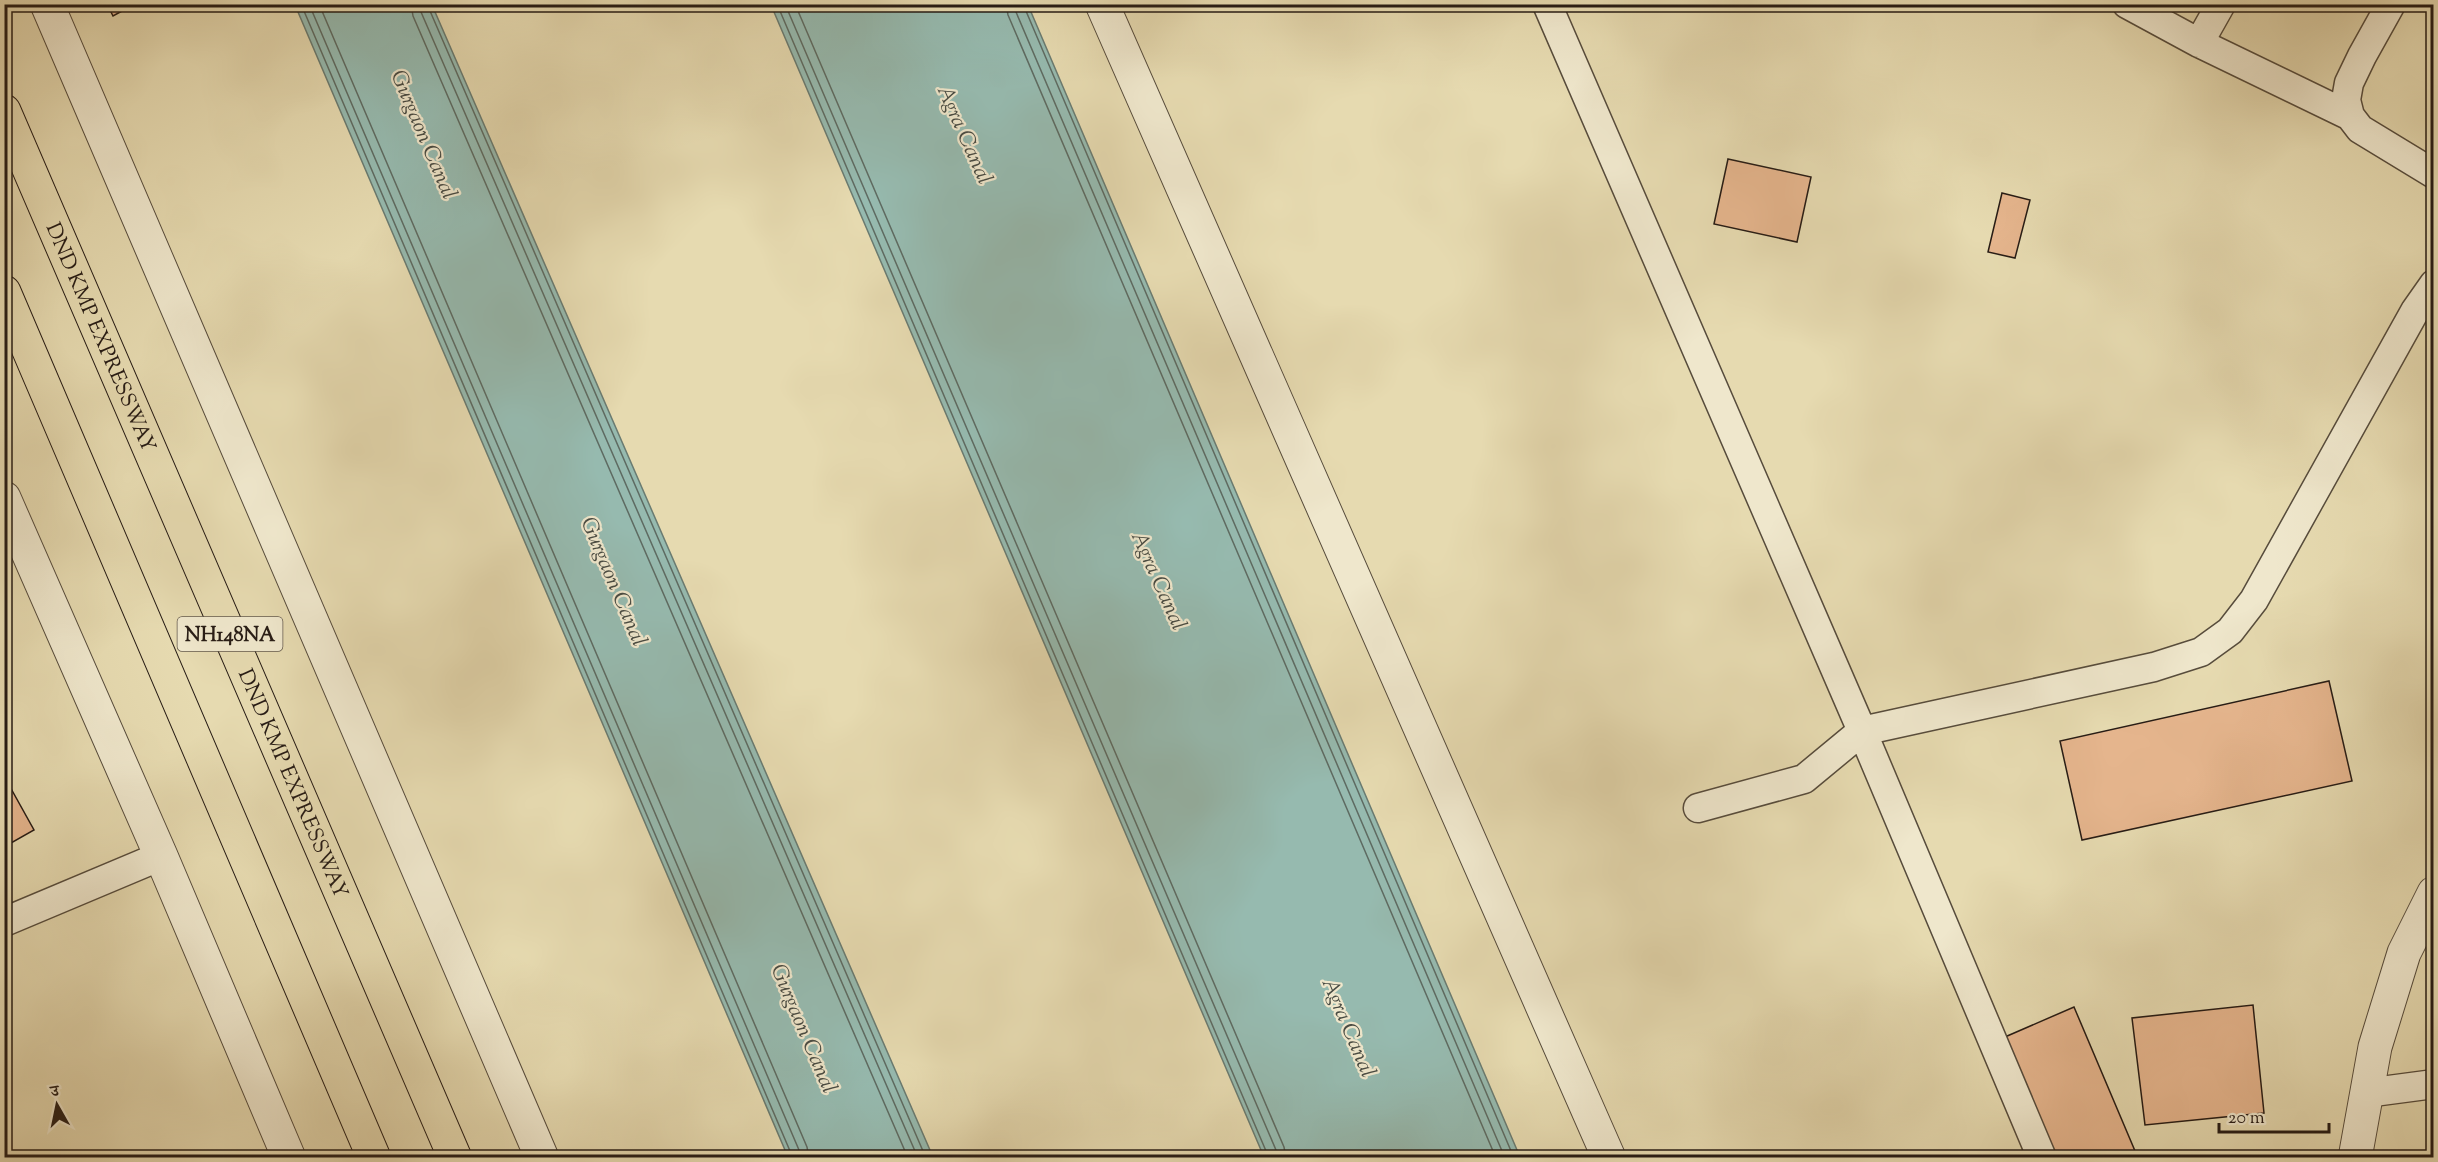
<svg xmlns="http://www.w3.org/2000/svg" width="2438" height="1162" font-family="'Sorts Mill Goudy','Noto Serif Devanagari',serif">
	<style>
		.water { fill: #96baaf; stroke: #6a7b71; stroke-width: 1.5 }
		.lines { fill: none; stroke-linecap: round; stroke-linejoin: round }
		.shore { stroke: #5e6b62; stroke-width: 1.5 }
		.building { fill: #e5b58d; stroke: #271c15; stroke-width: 1.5 }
		.minor-casing { stroke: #574c3c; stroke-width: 31 }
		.tertiary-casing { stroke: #574c3c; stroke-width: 35 }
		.trunk-casing { stroke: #271c15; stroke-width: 35 }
		.minor { stroke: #efe7cc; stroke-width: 28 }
		.tertiary { stroke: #efe7cc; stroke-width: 33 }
		.trunk { stroke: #e6dab0; stroke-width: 33 }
		.labels { text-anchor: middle; stroke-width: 4.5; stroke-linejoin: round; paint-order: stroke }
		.shield { fill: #efe7cc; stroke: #63594c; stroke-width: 1.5 }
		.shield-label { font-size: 20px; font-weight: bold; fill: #271c15 }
		.street-label { font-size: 21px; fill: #271c15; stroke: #efe7cc }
		.water-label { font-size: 22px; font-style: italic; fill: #484b43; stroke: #efe7cc }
	</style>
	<rect width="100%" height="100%" fill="#e6dab0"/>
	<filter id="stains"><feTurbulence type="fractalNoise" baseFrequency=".00333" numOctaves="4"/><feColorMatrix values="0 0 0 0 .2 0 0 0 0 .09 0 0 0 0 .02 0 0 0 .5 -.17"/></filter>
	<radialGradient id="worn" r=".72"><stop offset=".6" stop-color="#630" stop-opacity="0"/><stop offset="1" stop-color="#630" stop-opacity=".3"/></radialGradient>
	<path class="water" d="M295 5H432L933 1157H788Z
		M771 5H1028L1520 1157H1264Z"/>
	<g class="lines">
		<path class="shore" d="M301 4 793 1158
			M309 4 799 1150 800 1158
			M319 4 807 1147 809 1158
			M411 4 413 16 908 1158
			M420 4 421 12 918 1158
			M427 4 926 1158
			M777 4 1269 1158
			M785 4 1276 1150 1277 1158
			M795 4 1284 1147 1286 1158
			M1006 4 1008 15 1496 1158
			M1015 4 1016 12 1505 1158
			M1023 4 1514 1158"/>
	</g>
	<path class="building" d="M107 4H135L113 16Z
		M1728 159 1811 177 1797 242 1714 224Z
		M2002 193 2030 200 2015 258 1988 252Z
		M2329 681 2352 781 2082 840 2060 741Z
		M4 776 34 830 4 847Z
		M2253 1005 2264 1113 2145 1125 2132 1018Z
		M2074 1007 2138 1158H2048L1998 1040Z"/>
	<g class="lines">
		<g class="minor-casing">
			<path id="minor" d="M1547 4 1862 731 2042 1158
				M2127 4 2199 43 2350 116
				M2391 4 2362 56 2349 83 2346 100 2350 116 2360 129 2434 174
				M2199 43 2221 4
				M1698 808 1804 779 1862 731 2154 667 2201 652 2230 631 2254 600 2415 311 2434 284
				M4 922 161 856
				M2366 1093 2434 1084"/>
		</g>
		<g class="tertiary-casing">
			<path id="tertiary" d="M47 4 542 1158
				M1102 4 1609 1158
				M4 498 161 856 289 1158
				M2355 1158 2375 1047 2404 953 2434 893"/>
		</g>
		<g class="trunk-casing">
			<g id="trunk">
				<path id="s1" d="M4 111 455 1158"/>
				<path d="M4 292 374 1158"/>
			</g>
		</g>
		<use href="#minor" class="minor"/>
		<use href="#tertiary" class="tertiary"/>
		<use href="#trunk" class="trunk"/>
	</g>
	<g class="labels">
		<rect class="shield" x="177.5" y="617" width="105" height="34" rx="4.5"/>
		<g class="shield-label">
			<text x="230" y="641">NH148NA</text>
		</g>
		<g class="street-label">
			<text dy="7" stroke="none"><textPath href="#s1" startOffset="246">DND KMP EXPRESSWAY</textPath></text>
			<text dy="7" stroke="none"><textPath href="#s1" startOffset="732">DND KMP EXPRESSWAY</textPath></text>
		</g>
		<g class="water-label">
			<text transform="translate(425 134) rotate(67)" y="8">Gurgaon Canal</text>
			<text transform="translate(966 134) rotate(66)" y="8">Agra Canal</text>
			<text transform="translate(1160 580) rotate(66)" y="8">Agra Canal</text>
			<text transform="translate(615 581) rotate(67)" y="8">Gurgaon Canal</text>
			<text transform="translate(1350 1027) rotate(67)" y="8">Agra Canal</text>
			<text transform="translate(805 1028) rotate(67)" y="8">Gurgaon Canal</text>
		</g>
	</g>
	<rect width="2438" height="1162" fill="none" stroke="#e6dab0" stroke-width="24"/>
	<rect x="6" y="6" width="2426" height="1150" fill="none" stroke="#271c15" stroke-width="3"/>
	<rect x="12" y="12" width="2414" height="1138" fill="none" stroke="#271c15" stroke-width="1.5"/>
	<g transform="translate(57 1105) rotate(351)" stroke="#efe7cc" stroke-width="4.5" paint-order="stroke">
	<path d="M0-4.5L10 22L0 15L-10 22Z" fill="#271c15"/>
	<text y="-9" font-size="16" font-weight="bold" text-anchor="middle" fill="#271c15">उ</text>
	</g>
	<path d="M2219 1123v9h110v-9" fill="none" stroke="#271c15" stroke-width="3"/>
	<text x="2228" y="1123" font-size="18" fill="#271c15" stroke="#efe7cc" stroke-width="4.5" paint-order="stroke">20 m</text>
	<rect width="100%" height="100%" filter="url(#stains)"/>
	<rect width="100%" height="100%" fill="url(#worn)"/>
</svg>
